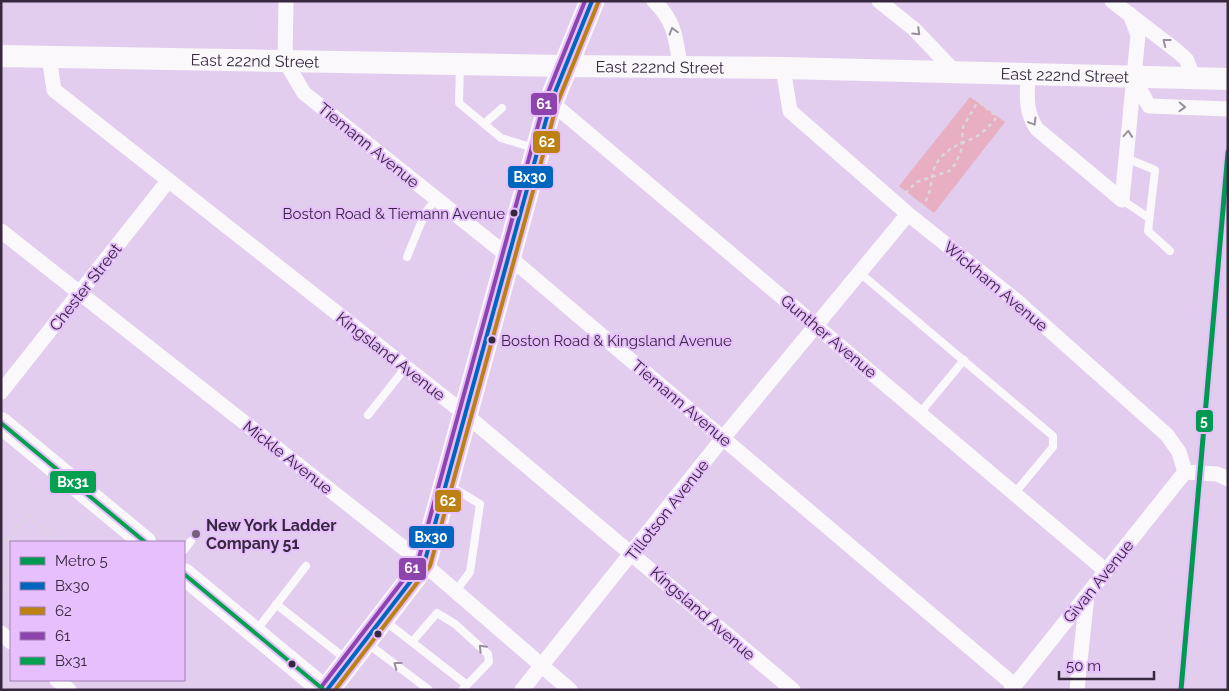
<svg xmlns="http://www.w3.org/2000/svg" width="1229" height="691" font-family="Raleway,sans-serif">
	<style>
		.green { fill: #e8aec1 }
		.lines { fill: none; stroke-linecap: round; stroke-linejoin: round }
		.path { stroke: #dcd5e0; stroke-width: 2.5; stroke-dasharray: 4 4; stroke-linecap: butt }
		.lane { stroke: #fbf8fc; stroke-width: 8 }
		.street { stroke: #fbf8fc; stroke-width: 15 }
		.secondary { stroke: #fbf8fc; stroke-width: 22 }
		.primary { stroke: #fbf8fc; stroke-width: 25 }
		.bus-1-casing { stroke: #e6bffc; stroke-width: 8 }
		.bus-2-casing { stroke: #e6bffc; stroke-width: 8 }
		.bus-3-casing { stroke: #e6bffc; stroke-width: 8 }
		.bus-4-casing { stroke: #e6bffc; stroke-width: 8 }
		.bus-1 { stroke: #0065bd; stroke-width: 4 }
		.bus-2 { stroke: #bd8013; stroke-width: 4 }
		.bus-3 { stroke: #8e44ad; stroke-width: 4 }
		.bus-4 { stroke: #03a050; stroke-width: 4 }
		.metro-1-casing { stroke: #e6bffc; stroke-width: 9 }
		.metro-1 { stroke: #009952; stroke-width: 5 }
		.oneway { stroke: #99909e }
		.bus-dot { fill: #37273f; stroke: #e6bffc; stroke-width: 2 }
		.poi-dot { fill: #73617c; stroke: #e6bffc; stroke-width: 2 }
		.labels { text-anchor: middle; stroke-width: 4; stroke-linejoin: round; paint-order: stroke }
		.bus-label { font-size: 15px; fill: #37273f; stroke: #e6bffc; text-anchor: end }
		.street-label { font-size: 16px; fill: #37273f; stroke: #e6bffc }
		.poi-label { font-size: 16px; font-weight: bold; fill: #37273f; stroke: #e6bffc; text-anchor: start }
		.line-badge { stroke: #e6bffc; stroke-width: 2 }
		.badge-label { font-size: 14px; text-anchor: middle; font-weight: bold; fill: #fff }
	</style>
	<rect width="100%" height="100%" fill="#e2cdee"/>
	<path class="green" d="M970 97 1005 122 934 213 899 186Z"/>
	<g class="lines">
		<path class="path" d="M905 193 917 182 949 171 956 163 961 151 963 127 978 101
			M920 207C935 195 928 175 938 161 951 144 960 146 977 136 985 131 991 124 997 117L978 101 980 90
			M1 547 28 516 55 538 54 542
			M1 565 11 574
			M1 597 11 585"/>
		<path class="lane" d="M460 66 459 103 501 138 534 148
			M484 124 502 108
			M1126 158 1155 170 1148 231 1170 251
			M1122 200 1149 218
			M407 257 425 213 436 199
			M860 273 1053 436V447L1014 494
			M920 413 964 360
			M368 415 406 367
			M450 486 480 504 470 572 455 592
			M184 550 191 541
			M276 604 347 660
			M385 621 467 685 462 690
			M256 631 306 566
			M412 642 437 613 455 624 488 654 489 662 467 685
			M367 643 429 690"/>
		<path class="street" d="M286 1 285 61 304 93 508 256 1014 685
			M654 1C675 21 676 39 680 66
			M879 1 914 29 956 73
			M1112 1 1177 51 1186 59 1194 78
			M49 57 54 90 465 414 793 690
			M783 68 790 111 908 214 1018 302 1167 435 1179 452 1185 472
			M1028 75C1027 95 1025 112 1037 129L1122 200
			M1133 77 1149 106 1228 109
			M551 102 1106 571
			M1122 200 1138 35 1130 14
			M1 231 424 564 570 690
			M1 392 168 181
			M1185 472 1217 474 1228 479
			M1 633 11 642
			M57 680 69 690
			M522 690 723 438 908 214
			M1011 690 1185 472
			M1077 690 1087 595"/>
		<g class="secondary">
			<path id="s1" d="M1 56 564 66 783 68 1228 79"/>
			<path d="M1 423 145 542"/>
			<path d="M184 574 324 690"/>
		</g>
		<path class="primary" d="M327 690 424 564 551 102 592 1"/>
		<g class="bus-1-casing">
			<path id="bus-1" d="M327 690 424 564 551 102 592 1"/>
		</g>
		<g class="bus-2-casing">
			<path id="bus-2" d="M335 690 430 566 557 104 598 3"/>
		</g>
		<g class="bus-3-casing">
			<path id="bus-3" d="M322 686 418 561 545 100 585 1"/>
		</g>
		<g class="bus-4-casing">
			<path id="bus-4" d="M1 423 145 542
				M184 574 324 690"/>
		</g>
		<use href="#bus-1" class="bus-1"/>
		<use href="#bus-2" class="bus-2"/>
		<use href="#bus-3" class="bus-3"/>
		<use href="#bus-4" class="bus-4"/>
		<g class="metro-1-casing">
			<path id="metro-1" d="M1181 690 1228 152"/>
		</g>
		<use href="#metro-1" class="metro-1"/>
	</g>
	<defs><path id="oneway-chevron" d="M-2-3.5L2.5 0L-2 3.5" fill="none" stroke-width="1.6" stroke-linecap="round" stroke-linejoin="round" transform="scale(1.25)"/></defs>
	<g class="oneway">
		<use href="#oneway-chevron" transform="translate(673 31) rotate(-106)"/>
		<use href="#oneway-chevron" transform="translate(917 32) rotate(44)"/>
		<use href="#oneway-chevron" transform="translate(1166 42) rotate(-142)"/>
		<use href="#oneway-chevron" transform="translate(1182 107) rotate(2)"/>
		<use href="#oneway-chevron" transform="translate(1033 122) rotate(59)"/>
		<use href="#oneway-chevron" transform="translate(1128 134) rotate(-85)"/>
		<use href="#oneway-chevron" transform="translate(482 648) rotate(-134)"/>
		<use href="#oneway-chevron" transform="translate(397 665) rotate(-143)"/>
	</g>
	<g class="bus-dot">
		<circle cx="514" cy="213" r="4.5"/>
		<circle cx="492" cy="340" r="4.5"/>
		<circle cx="378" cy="634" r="4.5"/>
		<circle cx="292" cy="664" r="4.5"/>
	</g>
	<circle class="poi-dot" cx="196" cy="534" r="5"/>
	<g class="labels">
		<g class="bus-label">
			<text x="505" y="219">Boston Road &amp; Tiemann Avenue</text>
			<text x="501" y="346" text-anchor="start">Boston Road &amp; Kingsland Avenue</text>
		</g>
		<g class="street-label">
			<text dy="6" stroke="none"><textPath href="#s1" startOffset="254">East 222nd Street</textPath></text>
			<text dy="6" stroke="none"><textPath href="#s1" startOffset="659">East 222nd Street</textPath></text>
			<text dy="6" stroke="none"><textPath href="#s1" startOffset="1064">East 222nd Street</textPath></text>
			<text transform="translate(369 145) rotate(39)" y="6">Tiemann Avenue</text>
			<text transform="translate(996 286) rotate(40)" y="6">Wickham Avenue</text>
			<text transform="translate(85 287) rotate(-52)" y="6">Chester Street</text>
			<text transform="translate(829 336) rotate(40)" y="6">Gunther Avenue</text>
			<text transform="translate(391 356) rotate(38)" y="6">Kingsland Avenue</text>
			<text transform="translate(682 403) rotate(40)" y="6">Tiemann Avenue</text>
			<text transform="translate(288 457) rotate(38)" y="6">Mickle Avenue</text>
			<text transform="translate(667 510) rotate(-52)" y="6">Tillotson Avenue</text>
			<text transform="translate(1098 581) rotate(-51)" y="6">Givan Avenue</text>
			<text transform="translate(703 613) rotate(41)" y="6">Kingsland Avenue</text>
		</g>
		<g class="poi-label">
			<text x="206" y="531">New York Ladder<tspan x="206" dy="18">Company 51</tspan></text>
		</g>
	</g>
	<g class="line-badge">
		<rect x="530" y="92" width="28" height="24" rx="5" fill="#8e44ad"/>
		<rect x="532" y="130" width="29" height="24" rx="5" fill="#bd8013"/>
		<rect x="507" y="165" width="47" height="24" rx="5" fill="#0065bd"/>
		<rect x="1195" y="409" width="19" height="24" rx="5" fill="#009952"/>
		<rect x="49" y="470" width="48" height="24" rx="5" fill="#03a050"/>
		<rect x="434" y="489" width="28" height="24" rx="5" fill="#bd8013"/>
		<rect x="408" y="525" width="47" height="24" rx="5" fill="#0065bd"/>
		<rect x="398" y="557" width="29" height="24" rx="5" fill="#8e44ad"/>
	</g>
	<g class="badge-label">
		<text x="544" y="109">61</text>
		<text x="547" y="147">62</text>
		<text x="530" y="182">Bx30</text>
		<text x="1204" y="426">5</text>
		<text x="73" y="487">Bx31</text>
		<text x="448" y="506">62</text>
		<text x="431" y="542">Bx30</text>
		<text x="412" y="573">61</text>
	</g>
	<rect width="1229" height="691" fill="none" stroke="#37273f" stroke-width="5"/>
	<rect x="10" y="541" width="175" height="140" fill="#e6bffc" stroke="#a082b0"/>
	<rect x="20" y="557" width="25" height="8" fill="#009952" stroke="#a082b0"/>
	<text x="55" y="566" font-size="15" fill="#37273f">Metro 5</text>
	<rect x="20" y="582" width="25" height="8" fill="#0065bd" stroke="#a082b0"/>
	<text x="55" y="591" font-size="15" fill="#37273f">Bx30</text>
	<rect x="20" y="607" width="25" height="8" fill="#bd8013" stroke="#a082b0"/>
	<text x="55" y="616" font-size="15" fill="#37273f">62</text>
	<rect x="20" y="632" width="25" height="8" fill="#8e44ad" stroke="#a082b0"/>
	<text x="55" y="641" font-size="15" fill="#37273f">61</text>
	<rect x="20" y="657" width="25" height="8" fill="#03a050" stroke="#a082b0"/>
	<text x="55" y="666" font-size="15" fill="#37273f">Bx31</text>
	<path d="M1059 671v8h95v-8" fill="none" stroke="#37273f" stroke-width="2.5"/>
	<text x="1066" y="671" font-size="15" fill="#37273f" stroke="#e6bffc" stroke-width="4" paint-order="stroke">50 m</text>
</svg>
